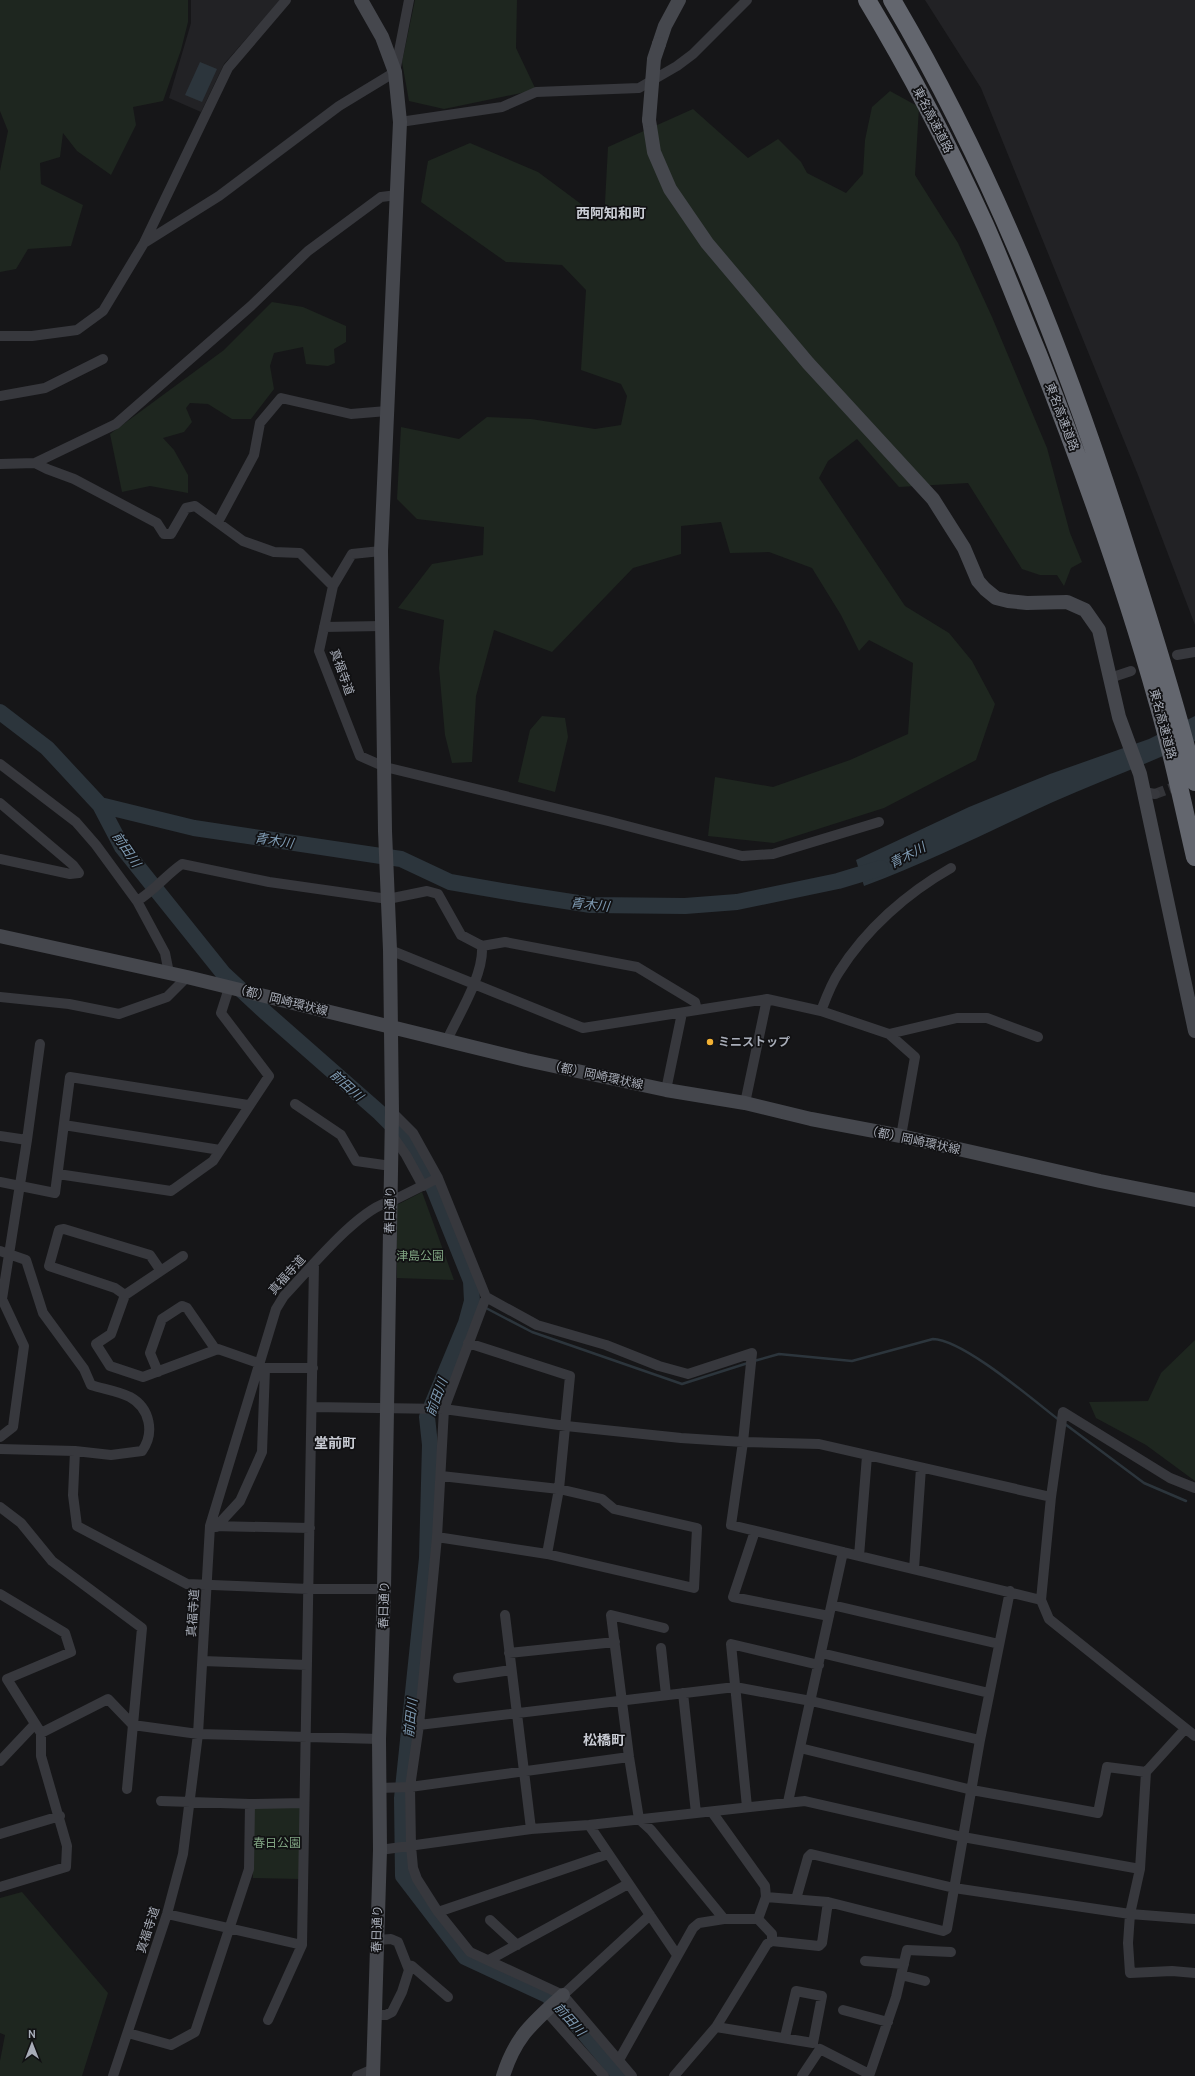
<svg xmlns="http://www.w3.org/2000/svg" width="1195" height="2076" font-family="Cabin,'Noto Sans JP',sans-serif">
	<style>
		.built { fill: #222225 }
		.green { fill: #1e261f }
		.water { fill: #2c353c }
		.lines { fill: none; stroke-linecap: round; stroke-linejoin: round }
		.stream { stroke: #2c353c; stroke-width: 2.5 }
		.river { stroke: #2c353c; stroke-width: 16 }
		.street-tunnel { stroke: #333438; stroke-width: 10; stroke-dasharray: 10 5; stroke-linecap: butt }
		.street { stroke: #37383d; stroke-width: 10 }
		.secondary { stroke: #45474d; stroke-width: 14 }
		.highway { stroke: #63666e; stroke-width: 18 }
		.secondary-bridge { stroke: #45474d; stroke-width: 14 }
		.poi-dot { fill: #f2b134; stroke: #111113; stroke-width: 1.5 }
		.labels { text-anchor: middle; stroke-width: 3.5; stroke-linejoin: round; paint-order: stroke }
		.street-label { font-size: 12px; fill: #a8adb8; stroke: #111113 }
		.poi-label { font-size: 12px; font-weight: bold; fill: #a8adb8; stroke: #111113; text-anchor: start }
		.park-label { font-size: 12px; fill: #7fa381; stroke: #111113 }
		.water-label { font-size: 13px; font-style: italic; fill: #7f9bb3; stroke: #111113 }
		.quarter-label { font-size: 14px; font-weight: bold; fill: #c9ccd4; stroke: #111113 }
	</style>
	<rect width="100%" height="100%" fill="#161618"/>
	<path class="built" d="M191 0H280L224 64 201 112 169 98 191 23Z
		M925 0H1195V625L1138 475 981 88Z"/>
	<path class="green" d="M0 0H188V22L181 50 163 101 133 107 136 125 111 175 77 151 63 133 60 157 40 163 41 184 83 205 71 246 28 249 16 269 0 272V171L8 131 0 111Z
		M415 0H517L516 48 536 90 444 109 409 101 402 62Z
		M890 91 919 107 915 175 958 243 992 317 1047 448 1070 533 1082 562 1071 568 1064 586 1057 575H1040L1022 569 968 483 899 487 857 439 828 461 819 478 905 606 949 633 972 661 995 704 976 760 884 808 774 843 708 836 715 777 773 787 850 760 908 734 913 663 869 640 859 651 841 615 812 568 769 552 730 553 721 522 681 526V554L633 568 552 652 494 630 476 696 472 762 452 763 445 735 439 668 444 620 398 608 432 564 483 555 484 527 417 519 397 499 401 427 459 439 487 417 531 419 595 429 621 425 627 396 621 384 581 370 586 290 562 265 506 262 421 202 428 161 470 143 538 172 604 221 608 147 693 109 748 158 778 139 801 162 807 173 846 193 863 174 865 140 872 107Z
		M272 302 303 307 346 326V342L334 349 335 363 328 366 306 364 303 347 274 353 270 366 274 389 251 419H232L208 404 190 403 186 408 192 422 184 432 163 438 174 450 188 475V493L150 486 122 492 110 434 224 350Z
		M542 716 565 718 568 737 555 792 518 782 530 730Z
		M422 1192 454 1280 397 1278V1205Z
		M1195 1340V1481L1146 1445 1096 1418 1089 1402 1148 1401 1161 1373Z
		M301 1807 300 1879 253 1878V1808Z
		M22 1892 108 1993 82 2076H0V2061L5 2035 0 2033V1898Z"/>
	<path class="water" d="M200 62 217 69 202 102 185 95Z
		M1195 716V741C1149 764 1100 781 1053 802 990 831 929 862 864 886L856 860 969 807 1050 774 1149 739Z"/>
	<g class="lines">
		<path class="stream" d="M472 1301 480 1305
			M484 1307 532 1332 682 1384 748 1363
			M754 1361 779 1354 852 1361 933 1339C964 1340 1033 1400 1059 1420
			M1065 1424 1144 1483 1186 1501"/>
		<path class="river" d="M0 712 47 748 100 805 194 828 401 859 450 882 520 894 591 905 685 906 737 902 838 881 881 868
			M100 805 122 847 223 973 264 1011 380 1113 408 1141 434 1189 471 1281 472 1301 466 1323 427 1417 430 1445 427 1558 402 1798 403 1876 465 1957 547 1995 563 2008 620 2076"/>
		<path class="street-tunnel" d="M1155 794 1182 784"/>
		<path class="street" d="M400 122 502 107 536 92 639 88 677 66 693 54 747 0
			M144 243 219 196 339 106 395 72 409 0
			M0 336H32L77 330 103 311 144 243 228 68 286 0
			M0 396 45 388 103 359
			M35 463 47 469 74 479 157 523 164 534H171L186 508 195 506 243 541 274 552 300 553 333 586
			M0 464 35 463 116 424 251 306 308 251 381 197 397 195
			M218 522 254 455 260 423 281 398 351 414 387 411
			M381 551 352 554 333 586 319 651 360 756 385 767 608 821 742 856 773 854 879 822
			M324 627 382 626
			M1177 655 1195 652
			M1110 678 1131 671
			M0 764 76 822 96 845 137 901 165 953 169 973
			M1144 792 1155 794
			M0 803 73 865 79 873 70 874 0 859
			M137 901C154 891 166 875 182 864L269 882 388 899 427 891 438 894 461 935 482 946C484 975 459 1014 447 1040
			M482 946 505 942 637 967 695 1002 697 1010
			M390 950 583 1028 767 999 821 1011 889 1034 957 1018H987L1038 1037
			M0 997 69 1004 119 1014 167 997 187 977
			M821 1011C826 998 831 984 839 972 866 929 907 893 951 868
			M889 1034 915 1057 901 1136
			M666 1090 682 1013
			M745 1103 767 999
			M295 1104 341 1135 356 1161 391 1166
			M392 1112 413 1133 438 1178 486 1297 537 1325 606 1345 659 1366 688 1374 752 1353 743 1442 731 1525 1041 1600
			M64 1125 220 1150
			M392 1135 406 1155 423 1186
			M0 1136 27 1140
			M58 1174 171 1191 213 1161 269 1076 221 1013 229 988
			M0 1182 55 1193 70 1077 248 1105
			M0 1251 26 1260 43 1313 84 1369 91 1385C103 1389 118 1391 130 1397 150 1408 155 1433 142 1451L111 1455 75 1451
			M183 1256 125 1295 111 1334 96 1344 110 1366 143 1377 218 1349 258 1363
			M125 1295 115 1288 49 1266 59 1230 64 1229 150 1255 161 1271
			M486 1297 444 1409 437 1537 419 1725 410 1787 411 1846 413 1868 417 1879 438 1912 470 1952 563 1995 632 2076
			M468 1343 570 1376 559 1489 547 1554
			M259 1368H313
			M158 1372 150 1353 162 1319 182 1306 187 1308 216 1350
			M312 1407 444 1409 566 1426 681 1438 743 1442 819 1444 1051 1497
			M0 1437 13 1427 24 1346 2 1299 27 1140 40 1044
			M0 1449 75 1451 73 1495 77 1526 187 1584 309 1589H384
			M1195 1488 1170 1478 1063 1412 1051 1497 1041 1600 1049 1619 1195 1736
			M0 1507 21 1523 52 1561 142 1628 127 1789
			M212 1526 310 1528
			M216 1527 240 1501 262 1452 265 1368
			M755 1531 733 1597 829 1616
			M437 1537 547 1554 694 1588 697 1528 614 1509 602 1499 559 1489 441 1476
			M859 1556 867 1456
			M914 1569 921 1468
			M0 1594 65 1633 71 1652 7 1679 41 1733
			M832 1605 999 1644
			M505 1615 531 1829
			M661 1648 666 1695
			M509 1653 615 1642
			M821 1653 989 1693
			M203 1661 307 1665
			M458 1678 511 1670
			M683 1693 696 1813
			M419 1725 735 1687 811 1701 980 1740
			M800 1748 972 1790 1098 1813 1107 1767 1146 1772
			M0 1761 35 1724
			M379 1788 410 1787 629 1757
			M161 1801 250 1804 304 1803
			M788 1802 843 1552
			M747 1807 731 1644 819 1665
			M712 1812 765 1886 766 1897 758 1919 772 1934V1941
			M589 1825 677 1955
			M0 1834 60 1816
			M380 1850 531 1829 589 1825 805 1801 963 1837 1140 1869
			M0 1887 66 1867 67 1846 41 1756V1733L108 1699 133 1725 198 1734 379 1739
			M766 1897 828 1902 943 1931 947 1929 980 1740 1010 1591
			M796 1899 808 1857 811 1854 954 1888 1130 1914 1140 1869 1146 1772 1185 1729
			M438 1912 608 1854
			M167 1914 302 1945
			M724 1919H758
			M1195 1919 1130 1914 1128 1943 1130 1973 1172 1971 1195 1973
			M490 1920 517 1945
			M489 1960 628 1884
			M865 1961 904 1964
			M407 1965 412 1966 448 1997
			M901 1975 925 1981
			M563 1995 650 1915
			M843 2010 888 2022
			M546 2011 604 2076
			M374 2015H386L392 2012 402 1992 409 1970 398 1942 391 1939 377 1940
			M268 2020 302 1945 314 1264
			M716 2027 813 2043 822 1996 796 1991 785 2037
			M128 2033 171 2045 195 2032 249 1869 250 1804
			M619 2060 693 1928 699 1923 724 1919 651 1830 639 1819 629 1757 611 1615 664 1628
			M113 2076 167 1914 183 1854 198 1734 210 1526 276 1309 284 1296C307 1272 360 1207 390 1202L438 1178
			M357 2076 373 2069
			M674 2076 716 2027 767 1944 772 1941 819 1946 822 1943 828 1902
			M802 2076 820 2049 869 2074
			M869 2076 896 1997 907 1950 951 1952"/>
		<path class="secondary" d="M361 0 382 37 395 72 400 122 381 551 385 831 390 950 392 1112 384 1589 379 1739 380 1850 373 2076
			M659 44 665 26 679 0
			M649 120 654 152 670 189 707 243 808 363 933 499 964 548 978 581 985 589 996 598 1008 601 1027 603 1067 602 1085 610 1099 630 1119 717 1140 774 1195 1031
			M0 936 187 977 526 1060 666 1090 745 1103 811 1119 901 1136 1100 1181 1195 1200
			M503 2076C516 2035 533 2023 563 1995"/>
		<path class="highway" d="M867 0C911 73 950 148 985 225 1004 268 1020 311 1038 354 1083 468 1124 582 1157 700 1172 751 1183 805 1195 857
			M892 0C996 176 1070 368 1131 563 1154 635 1177 708 1195 782"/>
		<path class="secondary-bridge" d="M649 120 654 59 659 44"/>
	</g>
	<circle class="poi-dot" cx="710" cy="1042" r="4"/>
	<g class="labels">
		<g class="street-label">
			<text transform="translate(933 120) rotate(63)" y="4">東名高速道路</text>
			<text transform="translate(1062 417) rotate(69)" y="4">東名高速道路</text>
			<text transform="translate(342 672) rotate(70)" y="4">真福寺道</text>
			<text transform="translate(1163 724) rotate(75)" y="4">東名高速道路</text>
			<text transform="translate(281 1000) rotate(14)" y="4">（都）岡崎環状線</text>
			<text transform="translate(596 1075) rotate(12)" y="4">（都）岡崎環状線</text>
			<text transform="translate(913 1140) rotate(12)" y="4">（都）岡崎環状線</text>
			<text transform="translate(390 1210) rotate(-89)" y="4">春日通り</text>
			<text transform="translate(287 1275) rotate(-48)" y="4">真福寺道</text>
			<text transform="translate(384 1605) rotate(-88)" y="4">春日通り</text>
			<text transform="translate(193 1613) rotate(-86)" y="4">真福寺道</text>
			<text transform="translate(377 1929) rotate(-88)" y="4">春日通り</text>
			<text transform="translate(148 1930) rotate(-72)" y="4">真福寺道</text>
		</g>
		<g class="poi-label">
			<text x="718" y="1046">ミニストップ</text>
		</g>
		<g class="park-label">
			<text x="420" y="1260">津島公園</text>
			<text x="277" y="1847">春日公園</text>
		</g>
		<g class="water-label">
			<text transform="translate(274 840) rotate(9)" y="5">青木川</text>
			<text transform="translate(127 849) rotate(56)" y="5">前田川</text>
			<text transform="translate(907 855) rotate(-28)" y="5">青木川</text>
			<text transform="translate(590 904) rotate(6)" y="5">青木川</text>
			<text transform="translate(347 1085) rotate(42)" y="5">前田川</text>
			<text transform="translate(436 1397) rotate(-70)" y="5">前田川</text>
			<text transform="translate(410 1718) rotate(-84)" y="5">前田川</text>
			<text transform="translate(570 2019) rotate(48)" y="5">前田川</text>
		</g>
		<g class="quarter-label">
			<text x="611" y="218">西阿知和町</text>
			<text x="335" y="1448">堂前町</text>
			<text x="604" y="1745">松橋町</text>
		</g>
	</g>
	<g transform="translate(32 2044)" stroke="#111113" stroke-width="3" paint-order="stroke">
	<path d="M0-3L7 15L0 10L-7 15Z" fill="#a8adb8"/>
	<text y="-6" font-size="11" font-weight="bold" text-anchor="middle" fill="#a8adb8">N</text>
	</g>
</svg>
